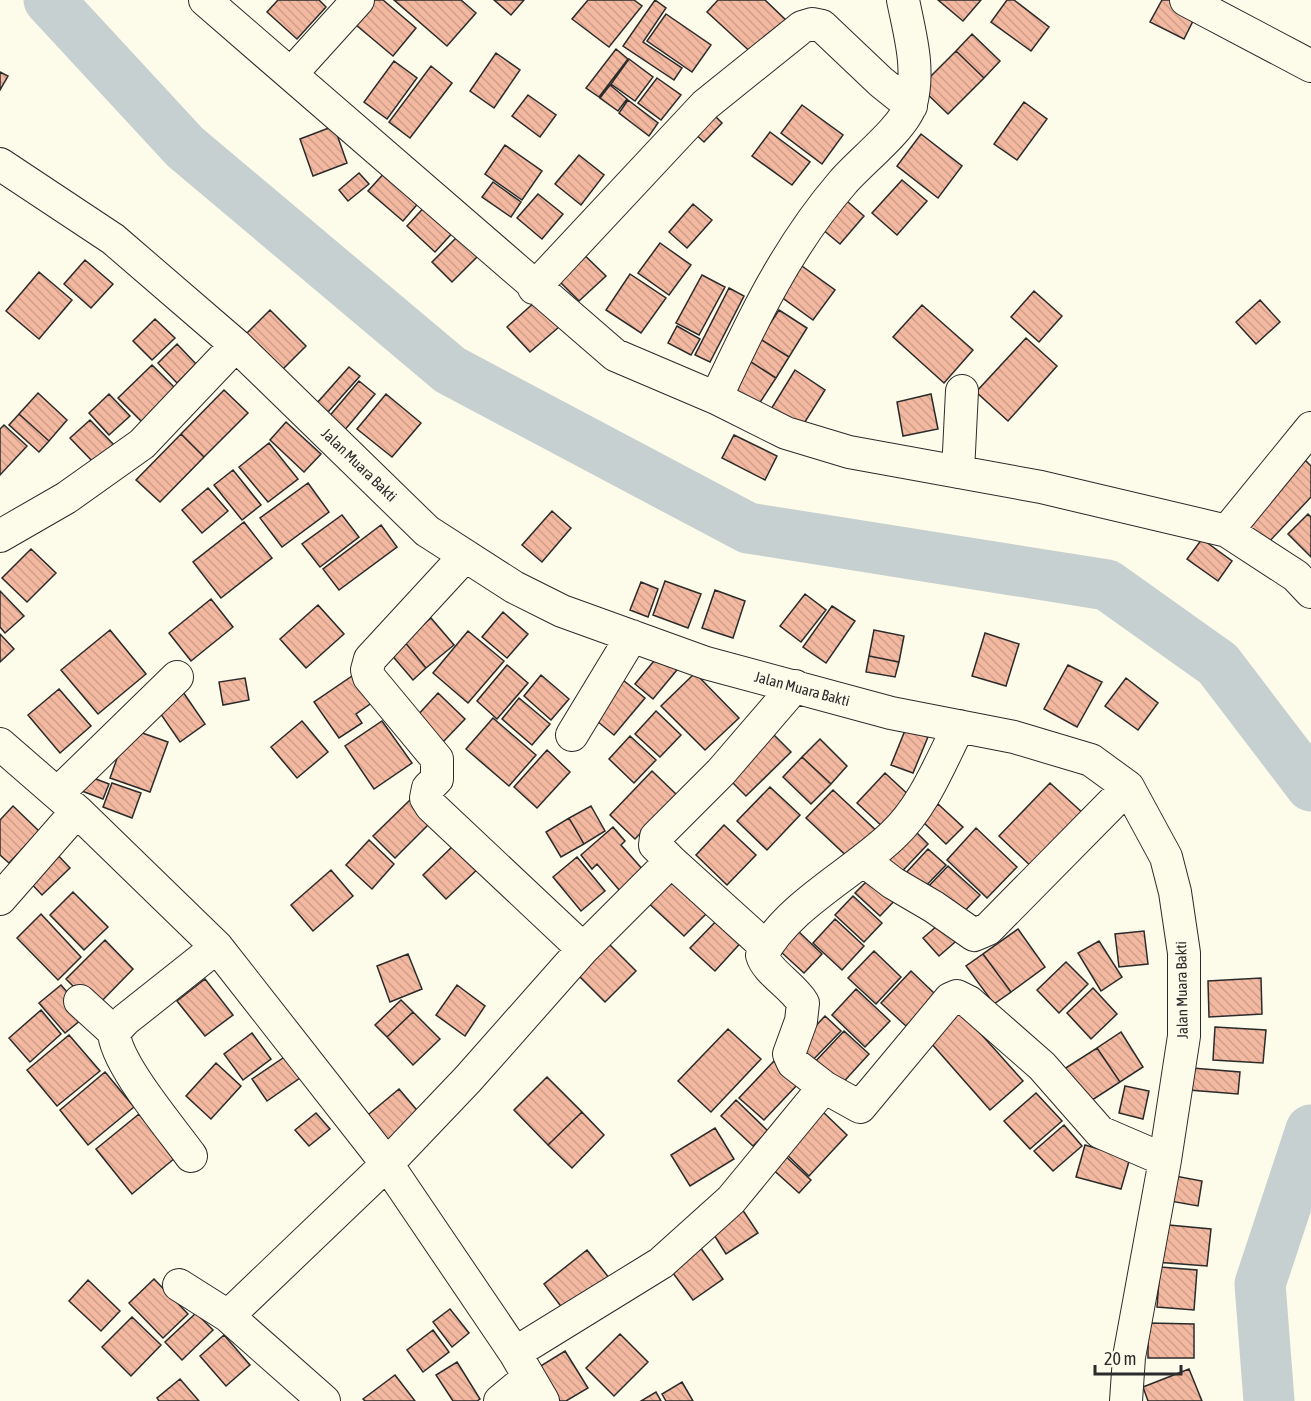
<svg xmlns="http://www.w3.org/2000/svg" width="1311" height="1401" font-family="'Asap Condensed',sans-serif">
	<style>
		.lines { fill: none; stroke-linecap: round; stroke-linejoin: round }
		.river { stroke: #c7d0d0; stroke-width: 51 }
		.building { fill: url(#building-back-hatch); stroke: #2b2b2b; stroke-width: 1.5 }
		.minor-casing { stroke: #2b2b2b; stroke-width: 34 }
		.minor { stroke: #fdfbea; stroke-width: 32 }
		.labels { text-anchor: middle; stroke-width: 4.5; stroke-linejoin: round; paint-order: stroke }
		.street-label { font-size: 15px; fill: #2b2b2b; stroke: #fdfbea }
	</style>
	<defs>
		<pattern id="building-back-hatch" width="6" height="6" patternUnits="userSpaceOnUse" patternTransform="scale(1.5)"><rect width="6" height="6" fill="#f2b8a0"/><path d="M-1 5l2 2M0 0l6 6M5-1l2 2" fill="none" stroke="#d09e8a"/></pattern>
	</defs>
	<rect width="100%" height="100%" fill="#fdfbea"/>
	<g class="lines">
		<path class="river" d="M49 0 185 147 450 370 748 528 1107 585 1218 664 1311 786
			M1269 1401 1260 1284 1311 1130"/>
	</g>
	<path class="building" d="M278 0H319L326 7 297 39 267 12Z
		M367 0H383L416 28 393 56 350 20Z
		M394 0H461L476 13 447 46Z
		M494 0H524L511 15Z
		M588 0H634L642 6 609 47 572 19Z
		M655 0 666 8 643 42 682 68 674 80 623 46Z
		M718 0H765L787 21 755 56 707 12Z
		M938 0H981L963 21Z
		M1007 0H1014L1049 27 1031 51 991 22Z
		M1162 0H1171L1197 13 1184 39 1150 22Z
		M666 14 711 45 692 72 647 41Z
		M972 34 1000 61 984 78 956 51Z
		M616 49 628 59 599 97 586 88Z
		M956 51 984 78 948 114 920 87Z
		M496 53 520 70 494 108 470 91Z
		M629 59 653 77 635 101 611 84Z
		M394 61 417 78 387 119 364 102Z
		M431 66 452 83 410 138 389 122Z
		M0 72 8 76 0 90Z
		M657 78 681 95 661 120 638 103Z
		M610 85 627 99 618 111 600 98Z
		M528 95 556 115 540 137 512 116Z
		M628 100 658 123 649 136 619 113Z
		M1024 102 1047 119 1017 160 994 144Z
		M802 105 843 135 822 164 781 133Z
		M711 112 722 123 704 142 692 131Z
		M334 126 347 163 313 176 300 139Z
		M770 132 810 162 792 185 752 156Z
		M921 134 962 166 938 198 897 166Z
		M505 145 542 171 522 200 485 174Z
		M579 155 604 175 581 205 555 184Z
		M387 170 421 200 403 221 368 191Z
		M359 173 369 184 348 201 339 190Z
		M902 180 927 201 897 235 872 213Z
		M493 182 521 202 511 217 482 197Z
		M538 194 563 214 542 239 517 218Z
		M840 195 864 216 840 244 816 224Z
		M428 203 456 229 435 252 407 226Z
		M693 204 712 220 687 248 669 232Z
		M459 235 479 255 452 282 432 262Z
		M660 243 691 265 669 295 638 273Z
		M577 248 606 276 579 301 551 273Z
		M85 260 113 284 91 308 64 284Z
		M795 261 835 290 813 320 773 291Z
		M39 272 72 300 39 339 6 311Z
		M630 274 666 298 641 333 606 310Z
		M702 275 725 287 699 335 676 323Z
		M729 288 744 296 710 362 695 355Z
		M1034 291 1062 316 1039 342 1011 317Z
		M1260 300 1280 322 1256 344 1236 322Z
		M536 301 559 327 530 352 507 327Z
		M922 305 973 350 944 383 893 337Z
		M270 310 306 346 276 376 239 341Z
		M779 310 807 328 789 357 760 339Z
		M155 319 175 338 152 360 133 341Z
		M677 326 700 339 691 355 668 343Z
		M1026 338 1057 366 1008 421 976 392Z
		M760 339 789 357 776 378 748 360Z
		M177 344 196 364 177 383 158 363Z
		M748 360 776 378 757 407 729 390Z
		M152 365 179 392 145 425 118 398Z
		M349 367 360 376 328 412 317 403Z
		M795 370 825 390 798 433 768 414Z
		M359 381 375 394 338 438 322 425Z
		M224 390 248 413 204 457 181 434Z
		M38 393 67 420 49 441 19 414Z
		M109 394 130 416 109 435 89 413Z
		M386 394 421 423 392 457 357 429Z
		M931 394 938 429 903 436 897 402Z
		M19 414 49 441 39 452 9 425Z
		M90 420 114 445 94 463 70 438Z
		M286 422 321 454 304 472 270 440Z
		M4 425 27 446 0 475V429Z
		M181 434 204 457 160 502 136 480Z
		M734 435 777 456 765 480 722 458Z
		M269 443 298 479 268 502 239 467Z
		M1302 457 1311 466V497L1266 545 1241 521Z
		M233 470 261 505 242 520 214 485Z
		M308 483 329 512 282 547 260 518Z
		M208 488 228 511 202 533 182 510Z
		M552 511 571 528 542 562 522 545Z
		M1308 514 1311 517V557L1288 534Z
		M342 515 359 537 320 567 302 544Z
		M244 522 272 558 221 598 193 562Z
		M381 525 397 547 339 590 323 569Z
		M1202 539 1232 561 1218 581 1187 559Z
		M31 549 56 573 27 602 2 578Z
		M665 581 701 594 688 628 653 615Z
		M641 582 658 589 648 617 630 610Z
		M715 590 745 601 733 638 702 628Z
		M0 591 24 616 5 633 0 627Z
		M805 594 826 610 801 642 780 626Z
		M211 599 233 627 191 661 169 633Z
		M318 605 344 634 306 668 280 639Z
		M832 606 855 621 826 663 803 647Z
		M503 612 528 634 507 658 482 637Z
		M431 618 454 645 426 668 404 641Z
		M110 630 146 674 98 714 61 670Z
		M874 630 904 636 899 662 869 656Z
		M468 631 504 661 468 703 433 673Z
		M985 633 1019 644 1006 686 972 676Z
		M0 634 14 649 0 662Z
		M404 641 426 668 413 680 390 653Z
		M663 650 681 665 653 699 635 684Z
		M869 656 899 662 895 677 866 672Z
		M507 665 528 683 497 719 477 701Z
		M1068 665 1102 682 1077 727 1044 709Z
		M695 673 739 718 705 750 661 706Z
		M355 674 373 702 356 714 362 723 339 738 314 702Z
		M541 675 569 699 551 720 524 696Z
		M245 678 249 700 223 705 219 682Z
		M1126 678 1158 703 1138 730 1105 706Z
		M623 680 645 698 614 735 592 717Z
		M59 689 91 726 60 753 28 715Z
		M183 692 205 724 180 742 158 710Z
		M438 693 465 719 443 742 416 717Z
		M519 698 550 724 532 745 502 719Z
		M656 711 681 735 660 757 635 734Z
		M493 718 536 755 509 786 466 749Z
		M302 721 328 752 297 778 271 747Z
		M382 721 412 763 374 789 345 746Z
		M128 728 168 742 150 792 110 778Z
		M906 728 928 737 913 773 891 765Z
		M770 731 791 752 746 796 726 776Z
		M630 736 656 760 634 783 609 759Z
		M820 739 847 766 831 784 802 757Z
		M547 750 570 772 537 808 514 787Z
		M802 757 831 784 811 804 783 777Z
		M652 771 677 795 635 839 610 815Z
		M885 773 912 798 884 828 857 803Z
		M88 776 109 784 103 799 82 791Z
		M112 783 141 793 132 818 103 807Z
		M1050 783 1085 815 1034 869 999 836Z
		M770 787 800 815 767 850 737 821Z
		M833 790 881 835 854 863 806 818Z
		M413 797 434 819 395 858 373 836Z
		M938 804 963 827 946 844 922 821Z
		M13 806 39 831 9 863 0 855V820Z
		M591 806 605 831 584 844 569 818Z
		M569 818 584 844 561 857 546 832Z
		M724 825 756 855 727 885 696 855Z
		M613 827 625 841 621 845 644 871 620 891 597 864 592 869 581 855Z
		M911 827 928 844 892 882 876 865Z
		M976 828 1017 867 987 898 947 860Z
		M369 840 394 864 372 889 346 865Z
		M457 842 481 866 446 899 423 875Z
		M928 849 946 865 920 892 903 876Z
		M53 850 70 868 42 895 25 877Z
		M577 857 605 891 581 911 553 877Z
		M948 866 980 895 957 919 925 890Z
		M331 870 353 896 313 931 291 905Z
		M671 871 711 909 684 936 644 899Z
		M876 872 900 895 880 916 855 893Z
		M73 892 108 927 84 950 50 915Z
		M853 896 882 923 864 942 835 915Z
		M41 914 81 957 58 980 17 938Z
		M722 915 746 937 715 971 690 948Z
		M835 919 864 946 842 970 813 943Z
		M945 919 961 937 939 956 923 938Z
		M1018 929 1045 967 1011 992 983 954Z
		M798 931 822 954 804 973 780 951Z
		M1144 931 1148 964 1119 967 1115 934Z
		M105 940 133 969 95 1008 66 979Z
		M1099 941 1122 977 1101 991 1078 953Z
		M609 944 636 971 605 1002 578 975Z
		M874 951 901 977 876 1004 848 978Z
		M408 954 422 989 390 1002 377 966Z
		M983 954 1011 992 994 1004 966 966Z
		M1066 962 1088 984 1059 1013 1037 990Z
		M911 971 936 995 906 1026 881 1003Z
		M1261 978 1262 1014 1209 1017 1208 981Z
		M205 979 233 1015 205 1036 177 1001Z
		M61 985 87 1015 65 1033 39 1003Z
		M457 985 485 1006 465 1036 436 1015Z
		M1093 988 1117 1014 1091 1039 1067 1013Z
		M856 989 890 1021 865 1047 832 1015Z
		M401 1000 413 1012 387 1037 375 1025Z
		M956 1006 1023 1081 990 1110 924 1035Z
		M41 1010 61 1034 30 1062 9 1038Z
		M413 1012 440 1039 413 1065 387 1037Z
		M825 1016 841 1031 810 1063 795 1048Z
		M1215 1027 1266 1030 1263 1063 1213 1060Z
		M728 1029 761 1059 711 1112 678 1081Z
		M844 1031 869 1054 838 1088 813 1064Z
		M1121 1032 1143 1067 1120 1082 1097 1048Z
		M252 1033 271 1059 243 1080 224 1054Z
		M69 1035 100 1071 57 1106 27 1070Z
		M1097 1048 1120 1082 1083 1106 1061 1071Z
		M286 1056 300 1078 267 1101 252 1079Z
		M774 1061 798 1084 764 1120 739 1098Z
		M216 1063 241 1086 211 1119 186 1096Z
		M1192 1068 1240 1072 1238 1094 1189 1090Z
		M105 1072 134 1107 88 1145 60 1110Z
		M547 1077 582 1112 548 1145 514 1110Z
		M1125 1086 1149 1091 1143 1119 1119 1113Z
		M399 1089 421 1115 385 1145 363 1119Z
		M1036 1093 1062 1121 1030 1149 1004 1121Z
		M736 1100 768 1131 753 1146 721 1116Z
		M822 1111 847 1135 809 1176 784 1152Z
		M582 1112 604 1135 572 1168 548 1145Z
		M316 1113 330 1129 309 1146 295 1130Z
		M139 1114 175 1158 132 1194 96 1149Z
		M1064 1125 1082 1146 1053 1171 1034 1151Z
		M715 1128 734 1159 690 1186 671 1155Z
		M1085 1145 1130 1158 1121 1189 1076 1177Z
		M782 1153 811 1180 799 1193 769 1166Z
		M1175 1176 1202 1181 1198 1206 1170 1201Z
		M740 1206 758 1233 726 1254 709 1227Z
		M1158 1224 1211 1229 1207 1266 1155 1262Z
		M700 1247 723 1279 693 1300 670 1269Z
		M587 1250 610 1279 566 1313 544 1284Z
		M1160 1267 1197 1270 1194 1310 1157 1307Z
		M154 1279 188 1314 163 1338 129 1303Z
		M88 1280 120 1311 101 1331 69 1301Z
		M450 1309 469 1333 452 1347 433 1322Z
		M196 1313 213 1330 182 1360 165 1342Z
		M132 1317 161 1345 131 1376 102 1347Z
		M1148 1323 1194 1324V1358H1148Z
		M433 1330 449 1352 423 1372 407 1350Z
		M620 1334 648 1362 614 1396 586 1368Z
		M224 1335 250 1365 226 1386 200 1356Z
		M565 1351 588 1388 566 1401H560L539 1367Z
		M457 1362 480 1399 477 1401H453L436 1375Z
		M1189 1369 1202 1401H1148L1143 1387Z
		M395 1375 415 1401H365L363 1399Z
		M180 1379 199 1401H159L157 1398Z
		M682 1382 693 1401H666L662 1394Z
		M656 1392 661 1401H641Z"/>
	<g class="lines">
		<g class="minor-casing">
			<path id="minor" d="M205 0 615 355 716 398 786 433 849 452 1041 487 1227 531 1296 576 1311 592
				M1186 0 1311 66
				M291 74 358 0
				M0 164 113 239 236 345 427 531 514 587 562 611 706 663 891 713 1014 737 1091 760 1128 787 1166 857 1175 892 1184 953V1036L1165 1160 1129 1357 1126 1401
				M534 288 705 105 802 27 812 24 822 26 881 82 911 106
				M716 398C752 321 786 248 843 182 860 162 905 127 911 104 920 68 910 35 903 0
				M958 472 962 391
				M1227 531 1311 428
				M0 536 66 498 142 444 236 345
				M464 557 370 659 367 670 369 677 437 759V779L428 788 426 798 431 806 583 949
				M572 735 632 636
				M0 744 77 811 217 947 387 1164 515 1353 543 1401
				M58 793 177 677
				M863 860 893 883 934 907 974 935 988 929 1128 787
				M671 861 766 947
				M0 899 77 811
				M80 1001 114 1032
				M824 1087 793 1063 789 1054 801 1021 803 1003C793 986 766 971 762 955 787 906 854 873 893 835 924 806 940 763 959 726
				M191 1156C171 1128 115 1063 114 1032L125 1020 217 947
				M179 1285 228 1316 387 1164 468 1079 583 949 671 861 655 845 656 837 721 772 795 686
				M228 1316 324 1401
				M515 1353 661 1263 731 1200 824 1087 860 1107 950 999 957 996 969 1002 1042 1066 1100 1132 1165 1160
				M500 1401 529 1377"/>
		</g>
		<use href="#minor" class="minor"/>
	</g>
	<g class="labels">
		<g class="street-label">
			<text transform="translate(359 465) rotate(44)" y="5">Jalan Muara Bakti</text>
			<text transform="translate(802 689) rotate(15)" y="5">Jalan Muara Bakti</text>
			<text transform="translate(1182 990) rotate(-91)" y="5">Jalan Muara Bakti</text>
		</g>
	</g>
	<path d="M1095 1365v9h86v-9" fill="none" stroke="#2b2b2b" stroke-width="3"/>
	<text x="1104" y="1365" font-size="18" fill="#2b2b2b" stroke="#fdfbea" stroke-width="4.5" paint-order="stroke">20 m</text>
</svg>
